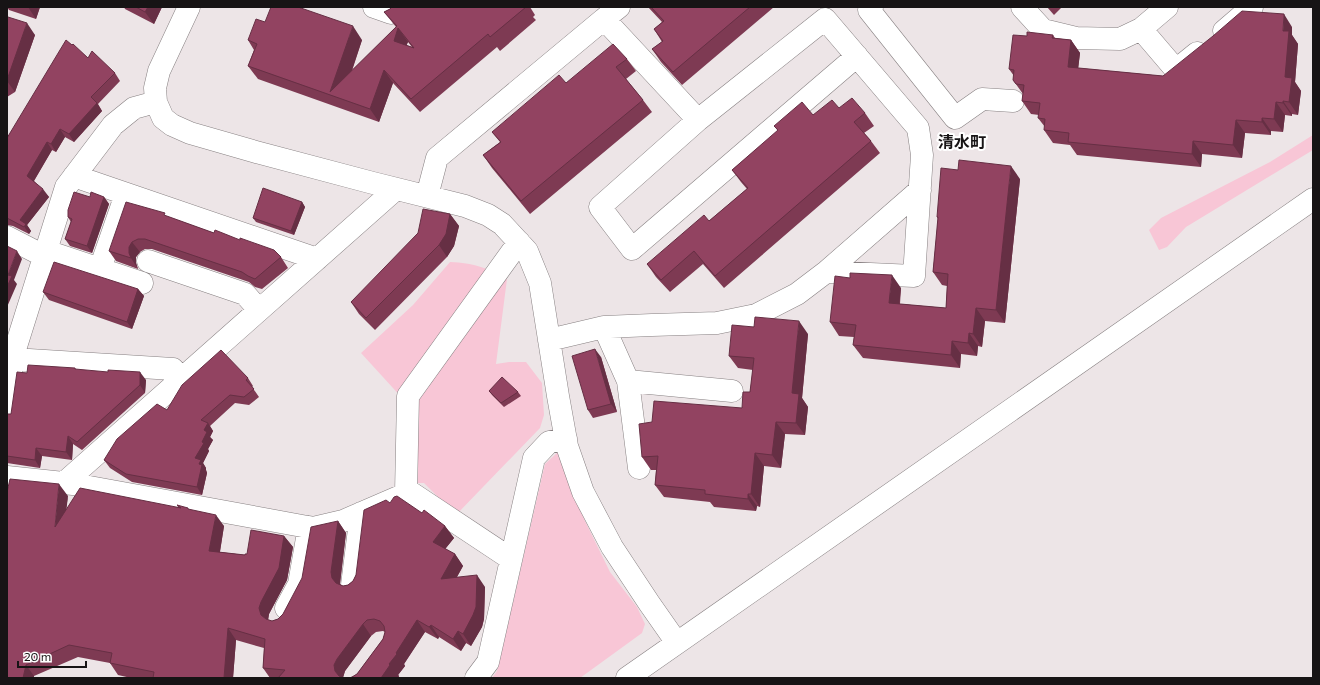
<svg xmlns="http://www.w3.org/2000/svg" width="1320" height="685" font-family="Commissioner,'Noto Sans JP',sans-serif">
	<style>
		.green { fill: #f8c6d6 }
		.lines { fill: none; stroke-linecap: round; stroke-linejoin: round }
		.minor-casing { stroke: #878082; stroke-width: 23 }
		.minor { stroke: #fff; stroke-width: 22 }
		.wall { fill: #7e3a53; fill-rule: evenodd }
		.shaded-wall { fill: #662f44 }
		.building { fill: #924361; stroke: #662f44; fill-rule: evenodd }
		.labels { text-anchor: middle; stroke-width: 4; stroke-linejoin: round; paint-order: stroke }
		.neighbourhood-label { font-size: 16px; font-weight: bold; fill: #171415; stroke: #fff }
	</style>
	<rect width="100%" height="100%" fill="#ede5e7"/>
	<path class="green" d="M1313 135V150L1186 227 1167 247 1159 250 1149 230 1161 218 1270 162Z
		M450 262C474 263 485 267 507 279L496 364 509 362H526L542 383 544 415 540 428 456 515 424 483H414V411L361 353 413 305Z
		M558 452 585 521 610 572 637 607 645 624 642 633 580 678H492L497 671 545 464Z"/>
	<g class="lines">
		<g class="minor-casing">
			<path id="minor" d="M189 7 159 71 155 88 156 102 163 118 172 125 190 133 256 152 373 183 465 206 488 215 502 224 527 251 540 283 558 396 567 446 583 492 612 547 649 603 677 643
				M374 7 391 13 398 7
				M872 7 869 10 955 118 982 99 1013 101
				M1022 7 1043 30 1076 38 1120 39 1141 29 1167 7
				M604 19 619 7
				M1141 29 1176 70 1197 53
				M1224 31 1252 7
				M74 176 317 259
				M427 196 437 158 604 19 698 120
				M7 237 44 256
				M46 251 142 283
				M148 261 245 294 259 310
				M100 269 126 194
				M826 272 914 276 922 155 918 128 825 19 698 120 600 207 632 249 857 56
				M604 327 628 381 639 468
				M549 340 604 327 652 325 717 323 756 315 797 294 826 272 920 190
				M13 359 173 369 182 379
				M628 381 732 391
				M7 408 13 356 66 187 113 125 134 108 156 102
				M7 477 73 484 313 528 343 521 410 492 511 559
				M64 483 396 189
				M406 493 408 396 519 242
				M352 585 361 513
				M286 608 299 584 309 527
				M476 678 488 662 534 458 549 442 566 439
				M627 678 1313 199"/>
		</g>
		<use href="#minor" class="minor"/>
	</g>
	<path class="wall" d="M7 7H40L36 19 9 10Z
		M124 7H162L154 24 125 9Z
		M392 7H530L535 15 533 17 536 20 500 51 497 47 420 112 393 83 379 122 258 79 248 66 254 50 248 40 265 22 362 40 352 71 396 27 384 12 390 9ZM408 42 412 47 406 45Z
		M648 7H774L682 85 661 62 652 49 662 42 654 29 662 22Z
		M1047 7H1062L1054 15Z
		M7 18 35 35 15 92 7 97Z
		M1292 27V35L1298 44 1295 82 1301 91 1298 115 1292 114V116L1285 115 1283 132 1271 131V135L1245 133 1242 158 1202 154 1201 167 1077 155 1070 145 1053 143 1044 130 1045 127 1038 118 1039 115 1031 114 1022 101 1023 94 1013 80 1014 76 1009 69 1027 36 1053 35 1055 38 1071 40 1080 53 1078 68 1163 76Z
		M72 45 88 58 115 73 120 81 98 104 102 111 74 142 65 137 56 152 52 150 34 181 49 197 27 225 31 231 29 234 13 226 7 225V138Z
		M627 59 636 71 626 79 643 100 652 112 530 214 492 168 483 155 500 142 492 132 566 83Z
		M839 108 865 113 874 126 864 133 871 141 880 153 724 288 703 264 670 292 656 277 647 264 709 221 747 189 741 182 732 170 778 131 774 126Z
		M1020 179 1005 323 985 321 982 347 978 346 977 356 961 354 960 368 863 358 853 345 854 337 839 336 830 322 901 288 900 304 946 308 947 286 942 285 933 272 938 219 937 217Z
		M90 197H104L109 204 92 253 70 246 65 239 71 222 68 217Z
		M302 202 305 207 294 235 256 222 253 218Z
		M450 214 459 226 454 246 447 257 375 330 359 314 351 302Z
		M166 216 281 257 288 268 262 289 255 287 249 282 152 249H145L140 252 136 257V263L138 269 116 261 109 251Z
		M138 289 144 296 132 329 49 300 43 292Z
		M808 334 802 398 808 407 805 435 785 434 781 468 764 466 760 507 757 506 756 511 714 507 710 502 664 497 655 485 656 470H651L642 457 652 422 742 408 750 392 753 370 738 368 729 356Z
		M601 357 617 412 593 418 588 410Z
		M75 368 76 370 146 380 145 393 82 450 73 444 72 460 42 456 40 468 7 463V414H11L27 373Z
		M248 378 253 386 252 387 259 397 249 405 235 403 210 426 213 431 210 437 213 440 208 449 209 451 203 463 206 468V470L207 473 202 495 132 482 110 468 104 460 167 410Z
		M489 391 518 392 521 396 504 407 492 395Z
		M68 496 66 509 178 507 177 505 190 510 224 526 220 552 245 555 284 536 293 547 287 580 269 614 268 620 272 621 278 619 283 614 338 521 346 533 340 584 343 586 348 585 353 581 390 503 422 513 445 526 454 538 445 549 455 554 463 566 457 577 485 587 484 619 482 627 471 646 466 643 461 651 439 637 438 639 425 632 404 664 405 666 398 675 399 676 398 678H349L352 677 357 674 383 639 385 632 383 631 376 632 371 636 345 671 343 677 344 678H270L263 668 264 648 236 640 233 678H131L118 675 110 663 78 657 34 676V678H7Z"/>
	<path class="shaded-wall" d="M28 7H40L36 19Z
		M148 7H162L154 24 145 12Z
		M1284 14 1292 27V35L1298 44 1295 82 1301 91 1298 115 1289 102 1285 77 1283 31Z
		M27 23 35 35 15 92 7 81V80Z
		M353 26 362 40 342 99 330 92Z
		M398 28 408 42 403 54 394 41Z
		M1071 40 1080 53 1077 79 1068 67Z
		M384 70 393 83 379 122 370 109Z
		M1283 101 1292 114V116L1283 103Z
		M1276 102 1285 115 1283 132 1274 119Z
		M97 103 102 111 74 142 69 134Z
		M1262 118 1271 131V135L1262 122Z
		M1236 120 1245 133 1242 158 1233 145Z
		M60 129 65 137 56 152 51 144Z
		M1193 141 1202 154 1201 167 1192 154Z
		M47 142 52 150 32 184 27 176Z
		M1011 166 1020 179 1005 323 996 310Z
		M43 189 49 197 27 225 31 231 29 234 20 220Z
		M104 197 109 204 92 253 87 246Z
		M302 202 305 207 294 235 291 231Z
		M450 214 459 226 454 246 447 257 439 245Z
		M132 242 140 252 136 257V263L138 269 131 258 129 253V247Z
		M17 251 22 259 14 280 17 284 7 307 8 275Z
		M892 275 901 288 898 316 889 303Z
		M138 289 144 296 132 329 127 322Z
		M976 308 985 321 982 347 973 334Z
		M799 321 808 334 802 398 808 407 805 435 796 423 792 393Z
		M969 333 978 346 977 356 968 343Z
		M952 341 961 354 960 368 951 355Z
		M595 349 601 357 617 412 611 404Z
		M140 372 146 380 145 393 140 385Z
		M776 422 785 434 781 468 772 455Z
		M208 423 213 431 210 437 213 440 208 449 209 451 203 463 206 468V470L207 473 202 495 197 487 195 458 202 442 204 430Z
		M68 436 73 444 72 460 66 452Z
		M36 448 42 456 40 468 35 460Z
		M755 453 764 466 760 507 751 494Z
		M59 484 68 496 63 539 55 527Z
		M748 494 757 506 756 511 748 499Z
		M216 515 224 526 218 563 209 551Z
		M338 521 346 533 340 583V589L332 578 331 572Z
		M445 526 454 538 442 553 433 542Z
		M284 536 293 547 287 580 269 614 268 620 261 615 259 608 261 602Z
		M455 554 463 566 449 591 441 579Z
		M477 575 485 587 484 619 482 627 471 646 463 634Z
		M417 620 425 632 404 664 405 666 398 675 399 676 398 678H381L396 653Z
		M363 624 371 636 345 671 343 678H340L335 671 334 665 337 659Z
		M431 625 439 637 438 639 429 627Z
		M228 628 236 640 233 678H224Z
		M458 631 466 643 461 651 453 639Z
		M26 665 34 676V678H23Z"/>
	<path class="building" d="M136 7H148L145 12Z
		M271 7H298L353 26 330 92 397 26 384 12 390 9 392 7H526L490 37 488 34 411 99 384 70 370 109 248 66 257 44 248 40 256 19 265 22ZM398 28 414 48 394 41Z
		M651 7H750L673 72 652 49 663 41 654 29 664 21Z
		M1242 11 1284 14 1283 31H1289L1285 77 1292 78 1289 102 1283 101V103L1276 102 1274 119 1262 118V122L1236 120 1233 145 1193 141 1192 154 1068 142 1069 133 1044 130 1045 119 1038 118 1040 103 1022 101 1024 85 1016 84 1013 80 1014 70 1009 69 1013 35 1027 36V32L1053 35 1052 38 1071 40 1068 67 1163 76 1213 36Z
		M8 17 27 23 7 80V18Z
		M66 40 72 45 73 44 88 58 92 51 115 73 91 97 97 103 69 134 60 129 51 144 47 142 27 176 43 189 20 220 26 224 24 227 7 218V138Z
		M613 44 627 59 616 67 643 100 521 201 483 155 501 142 492 132 559 75 566 83Z
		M852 98 865 113 854 122 871 141 715 276 694 251 661 280 647 264 704 215 709 221 748 188 732 170 778 130 774 126 802 102 813 115 832 100 839 108Z
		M959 160 1011 166 996 310 976 308 973 334 969 333 968 343 952 341 951 355 853 345 856 325 830 322 835 276 850 278V273L892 275 889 303 946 308 948 274 933 272 938 217H937L941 168 958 170Z
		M263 188 302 202 291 231 253 218Z
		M74 192 90 197 91 192 104 197 87 246 65 239 72 219 68 217V210Z
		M126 202 165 213 164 215 214 233 215 230 240 240V238L274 250 281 257 255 279 248 276 242 272 145 239H138L132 242 129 247V253L131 258 109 251Z
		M423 209 450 214 446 234 439 245 366 318 351 302 418 233Z
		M7 246 17 251 8 275 12 276 7 287Z
		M54 262 138 289 127 322 43 292Z
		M755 317 799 321 792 393 799 394 796 423 776 422 772 455 755 453 751 494H748V499L705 494V490L655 485 658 456 642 457 639 424 652 422 654 401 742 408 743 392H750L754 358 729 356 732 325 754 327Z
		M595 349 611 404 588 410 572 356Z
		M221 350 248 378 246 380 254 389 244 397 230 395 201 420 208 423 204 430 207 432 202 442 204 443 195 458 201 460 199 464 202 465 197 487 126 474 104 460 117 439 157 404 167 410 182 385Z
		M28 365 75 368V369L108 372V370L140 372V385L77 442 68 436 66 452 36 448 35 460 7 456V414H11L17 372 27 373Z
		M502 377 518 392 501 403 489 391Z
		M10 479 59 484 55 527 80 488 181 508 177 505 188 508V509L216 515 209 551 245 555V554H247L251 530 284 536 279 568 261 602 259 608 261 615 266 619 272 621 278 619 283 614 302 578 311 527 338 521 331 572 332 578 336 583 343 586 348 585 353 581 356 575 364 510 386 500 390 503 394 497 397 496 422 513 424 510 445 526 433 542 455 554 441 579 477 575 476 607 473 615 463 634 458 631 453 639 431 625 429 627 417 620 396 653 397 654 389 664 390 665 381 678H349L352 677 357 674 383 639 385 632 384 626 380 621 374 619 367 620 363 624 337 659 334 665 335 671 339 676 344 678H278L285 670 263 668 265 639 228 628 224 678H153L154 672 110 663 112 653 69 645 26 665 23 678H7V492Z"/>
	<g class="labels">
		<g class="neighbourhood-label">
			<text x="962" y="148">清水町</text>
		</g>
	</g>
	<rect width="1320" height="685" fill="none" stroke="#171415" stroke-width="16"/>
	<path d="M18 661v6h68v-6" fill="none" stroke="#171415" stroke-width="2"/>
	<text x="24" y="661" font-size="12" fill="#171415" stroke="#ffffff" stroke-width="3" paint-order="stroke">20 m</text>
</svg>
